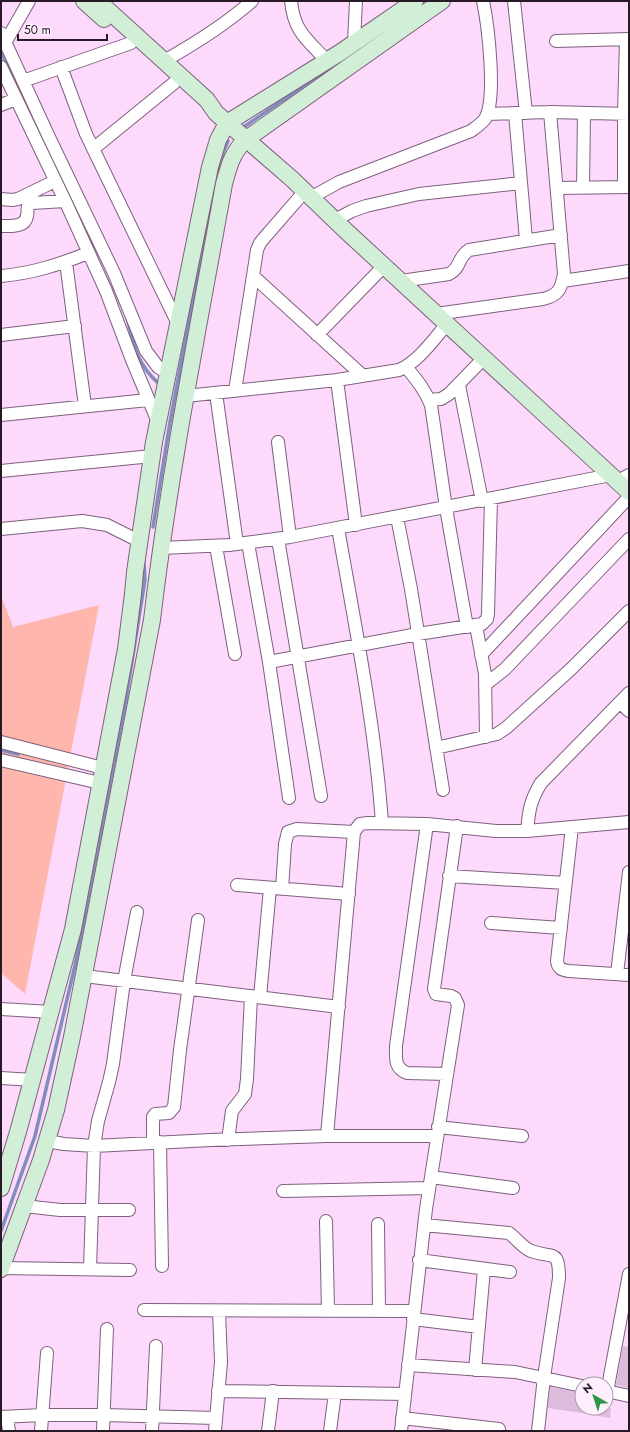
<svg xmlns="http://www.w3.org/2000/svg" width="630" height="1432" font-family="Jost,sans-serif">
	<style>
		.green { fill: #ffb7ad }
		.lines { fill: none; stroke-linecap: round; stroke-linejoin: round }
		.stream { stroke: #818ebd; stroke-width: 3.5 }
		.building { fill: #ddbbdc }
		.street-casing { stroke: #7e607d; stroke-width: 14 }
		.secondary-casing { stroke: #7e607d; stroke-width: 18 }
		.street { stroke: #fff; stroke-width: 12 }
		.secondary { stroke: #d1eed6; stroke-width: 16 }
	</style>
	<rect width="100%" height="100%" fill="#fddafc"/>
	<path class="green" d="M1 595 13 627 99 605 25 994 1 973Z"/>
	<g class="lines">
		<path class="stream" d="M1 51 10 72 34 118
			M245 126 344 59
			M128 321C134 347 138 365 158 383
			M153 527 170 422 219 162 228 141
			M1 750 18 754
			M1 1231 35 1136 76 961 126 699 145 580 144 562"/>
	</g>
	<path class="building" d="M623 1346 629 1347V1388L616 1385Z
		M550 1387 582 1393V1413L548 1408Z
		M583 1408H611L610 1418 582 1413Z"/>
	<g class="lines">
		<g class="street-casing">
			<path id="street" d="M291 1C294 32 307 39 327 61
				M514 1 526 113
				M1 33 48 135 114 273 146 351 158 367 168 373
				M556 41 629 39
				M5 43 29 1
				M354 43 356 1
				M164 61C196 43 225 25 252 1
				M1 67 67 205 106 291 132 360 158 422
				M61 67 86 134 178 324
				M23 81 131 43
				M1 105 16 99
				M515 113 526 240
				M487 114 550 112 629 114
				M93 149 174 83
				M583 187 584 113
				M624 187V114L626 39
				M557 188 629 187
				M312 197 339 182 471 131C475 128 481 124 485 119 497 99 488 25 483 1
				M1 199 12 200 18 199 55 181
				M335 220 352 211 366 206 419 194 521 183
				M1 226C10 226 25 228 27 216 28 213 27 210 28 206L32 203 65 201
				M66 262 85 406
				M1 276C33 273 58 265 88 253
				M253 276 363 376
				M401 281 449 274C461 268 457 258 469 250L561 235
				M563 281 629 271
				M436 314 543 299C559 295 561 289 564 274L550 112
				M1 335 75 326
				M317 335 384 266
				M406 367C417 380 425 390 431 405L446 508 467 627
				M337 380 356 525
				M459 385 482 501
				M235 391 257 250 260 243 265 237 305 191
				M216 393 237 544
				M186 396 337 380 399 370C418 362 434 339 447 324
				M429 400 441 399 449 394 484 358
				M1 415 148 400
				M278 442 290 537
				M1 471 152 456
				M618 481 629 475
				M397 517 411 589 443 790
				M338 528C355 626 375 724 382 823
				M1 529 82 521 107 525 139 541
				M278 539 321 796
				M248 543 269 662 289 798
				M216 546 235 654
				M161 548 229 545 290 537 611 475
				M476 626 485 674 486 737
				M481 655 629 497
				M269 662 418 634 482 624 487 619 488 614 491 499
				M486 684 505 669 629 539
				M620 702 629 711
				M1 742 103 768
				M436 748 497 734 506 728 571 669 629 611
				M1 760 100 783
				M427 824 396 1046C396 1058 394 1068 407 1073L447 1074
				M572 827 557 961C558 969 562 970 569 971L629 975
				M527 831C529 810 530 801 541 783L629 693
				M449 876 566 883
				M237 885 349 894
				M282 889 285 844 288 832 297 829 354 832
				M491 923 561 928
				M617 974 629 872
				M84 976 339 1007
				M260 997 270 888
				M1 1009 51 1012
				M1 1078 33 1080
				M438 1127 522 1136
				M327 1136 354 832 360 824 368 823 427 824 496 831H527L629 822
				M228 1140 232 1111 245 1094 247 1079 251 996
				M47 1141 64 1144 94 1146 211 1140 327 1136H437
				M160 1142 162 1266
				M153 1143V1117L155 1114 169 1113 174 1107 180 1050 198 920
				M431 1177 513 1188
				M283 1191 429 1188
				M24 1206 60 1210H129
				M326 1221 328 1310
				M378 1224 379 1310
				M424 1225 509 1233C517 1239 522 1247 531 1251 553 1259 559 1248 559 1278L544 1377 538 1431
				M419 1260 510 1272
				M1 1268 130 1270
				M90 1269 94 1146 98 1121 109 1082 113 1064 124 981 137 912
				M144 1310 414 1311
				M413 1319 479 1327
				M408 1365 515 1372 582 1386
				M475 1370 484 1269
				M218 1391 405 1394
				M606 1391 629 1396
				M607 1392 629 1274
				M1 1417 42 1415H104L216 1418
				M7 1417 9 1431
				M402 1418 499 1429
				M41 1431 47 1353
				M103 1431 107 1329
				M152 1431 156 1346
				M215 1431 221 1362 219 1311
				M268 1431 273 1391
				M330 1431 335 1393
				M401 1431 426 1209 458 1005 455 998 451 996 436 994 434 989 457 826"/>
		</g>
		<g class="secondary-casing">
			<path id="secondary" d="M84 1 104 19
				M98 1 207 100 216 113 292 179 345 230 629 492
				M1 1188 18 1132 73 929 126 649 133 594 135 572 154 442 210 167 218 140 227 123 341 52 415 1
				M1 1269 41 1160 56 1110 72 1037 152 620C169 474 198 329 224 184 229 165 232 154 245 140L442 1"/>
		</g>
		<use href="#street" class="street"/>
		<use href="#secondary" class="secondary"/>
	</g>
	<rect width="630" height="1432" fill="none" stroke="#271a26" stroke-width="4"/>
	<g transform="translate(594 1396) rotate(321)"><circle r="19" fill="#feeffd" stroke="#a89aa7"/>
	<path d="M0-3L7 15L0 10L-7 15Z" fill="#329448"/>
	<text y="-6" font-size="11" font-weight="bold" text-anchor="middle" fill="#271a26">N</text>
	</g>
	<path d="M18 34v6h89v-6" fill="none" stroke="#271a26" stroke-width="2"/>
	<text x="24" y="34" font-size="12" fill="#271a26" stroke="#feeffd" stroke-width="3" paint-order="stroke">50 m</text>
</svg>
